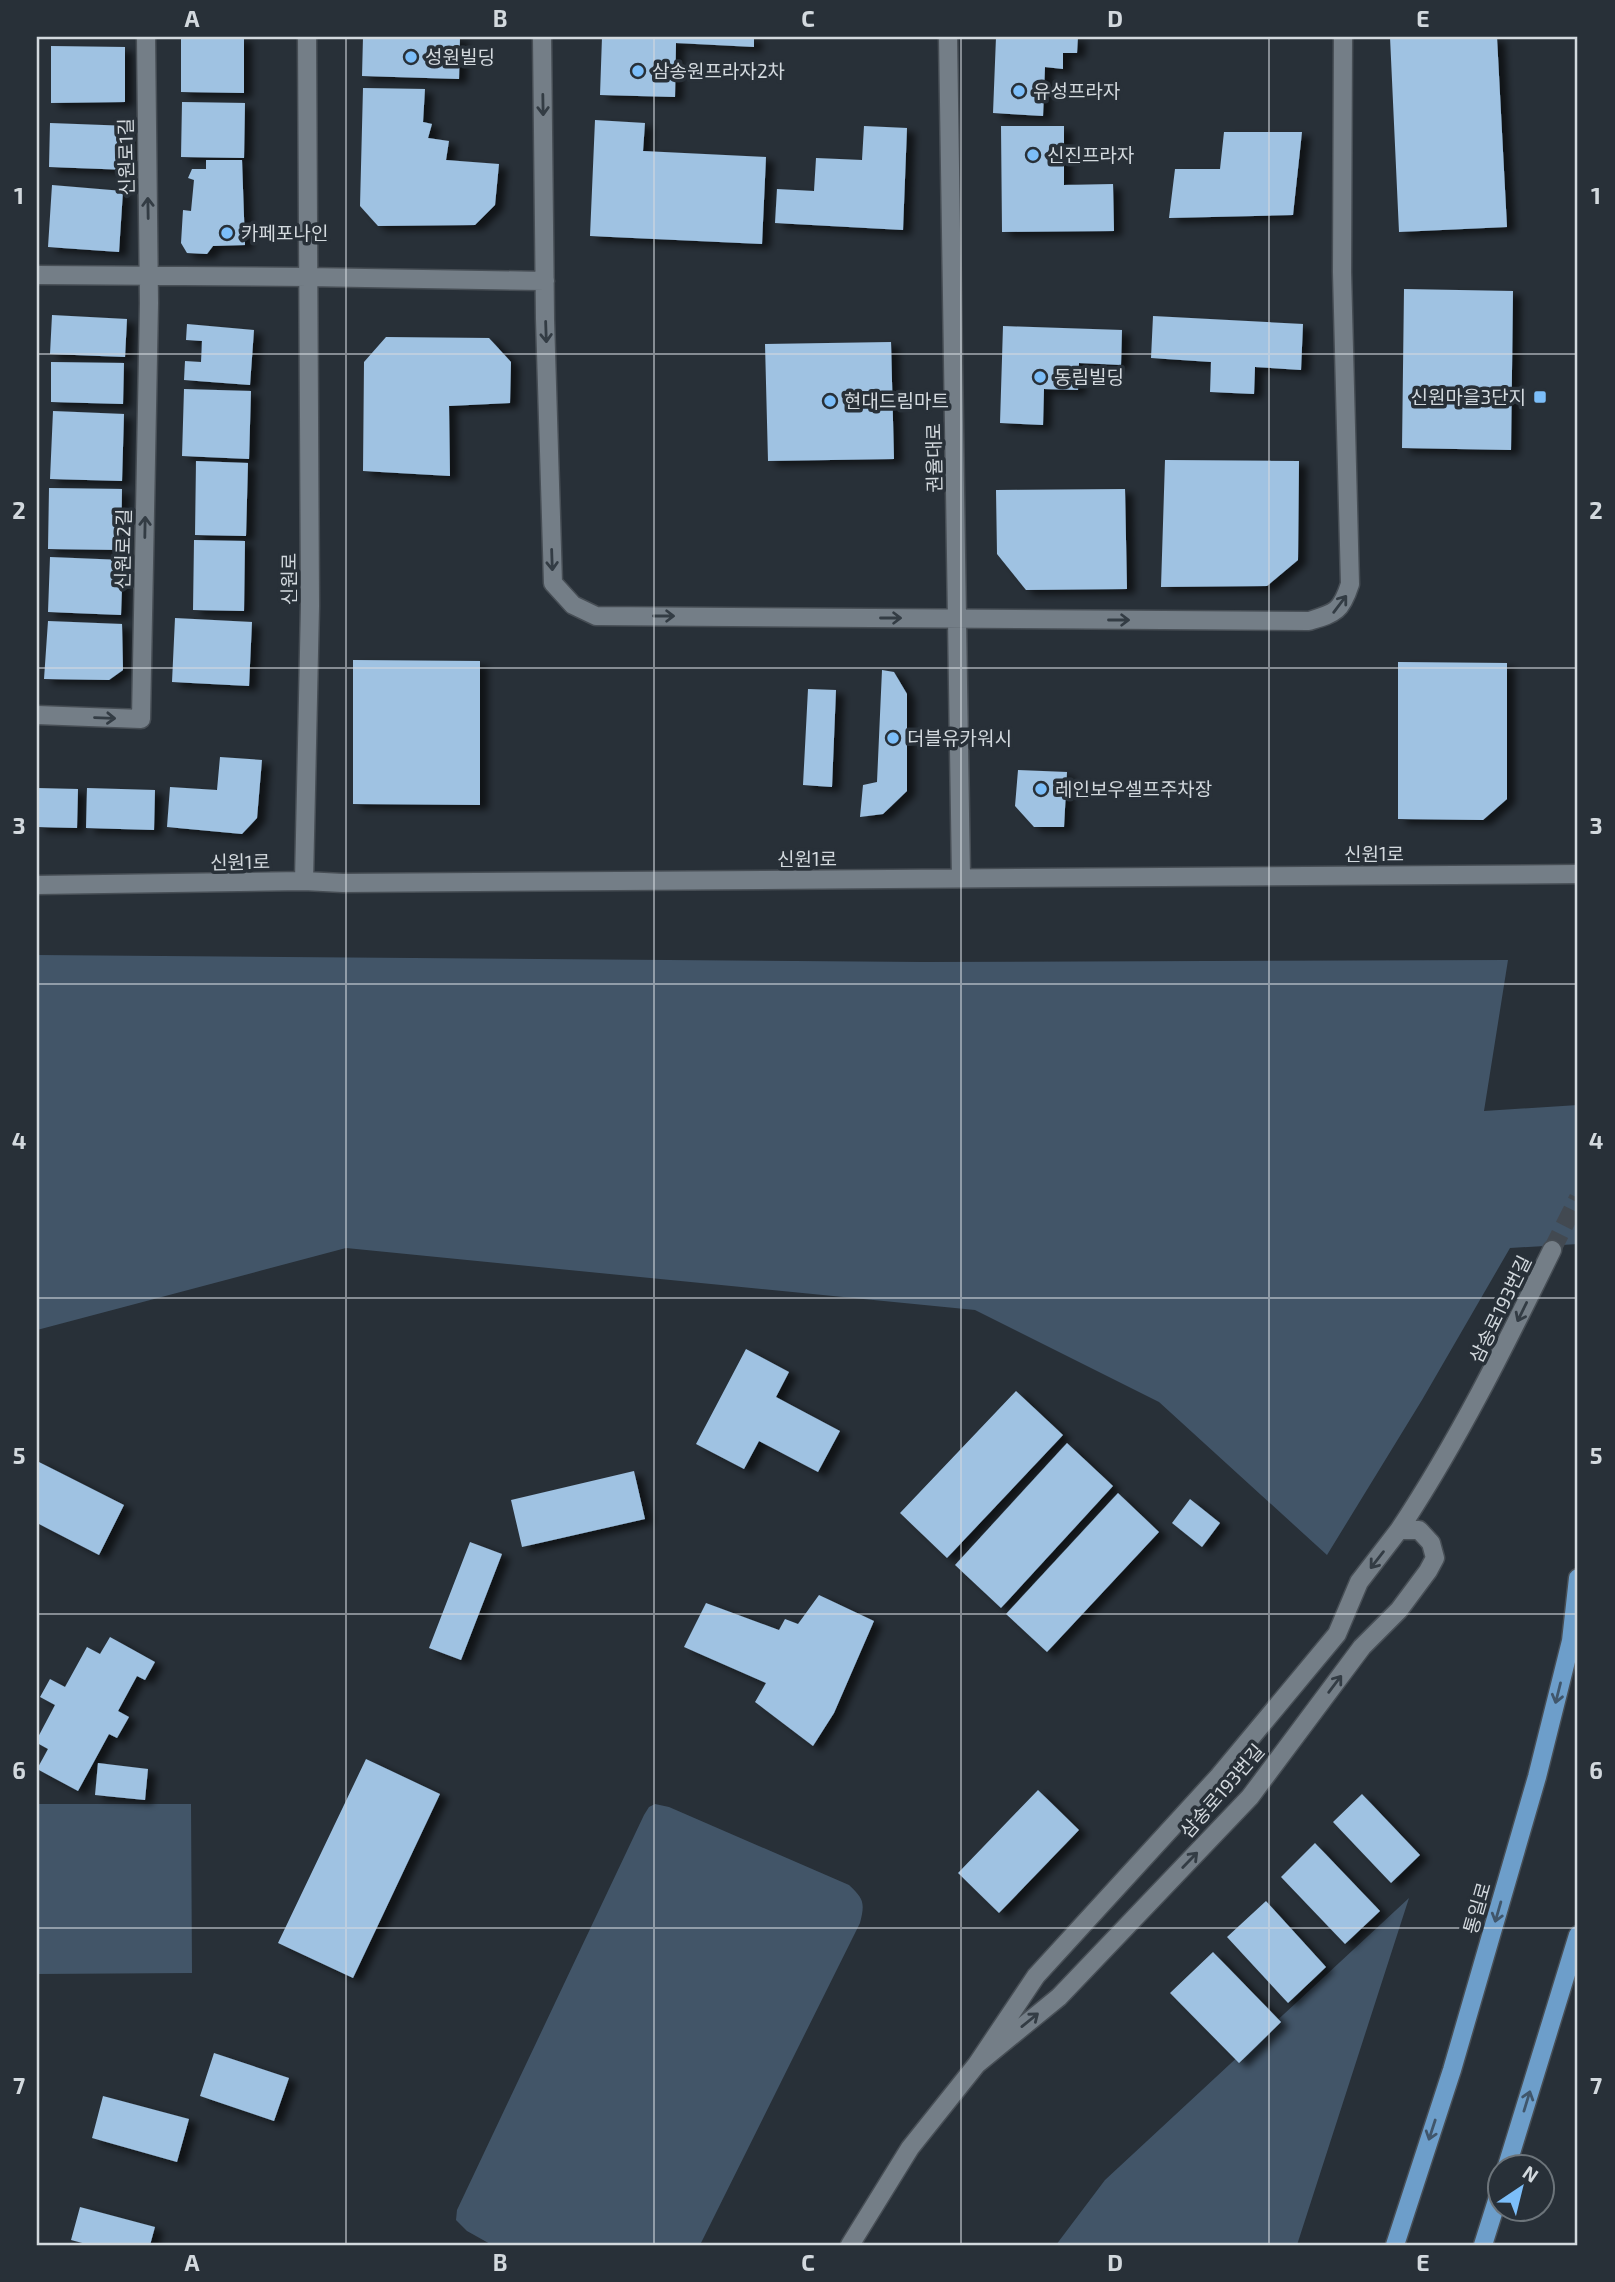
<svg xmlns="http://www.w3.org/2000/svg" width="1615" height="2282" font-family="'Exo 2','Noto Sans KR',sans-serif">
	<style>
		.green { fill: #425568 }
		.building { fill: #9fc2e2; filter: url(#shadow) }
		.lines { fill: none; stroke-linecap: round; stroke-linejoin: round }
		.minor-tunnel { stroke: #424951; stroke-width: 18; stroke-dasharray: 18 9; stroke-linecap: butt }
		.minor-casing { stroke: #474e55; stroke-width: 21 }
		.major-casing { stroke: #474e55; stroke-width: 21 }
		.minor { stroke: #747e87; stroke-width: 18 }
		.major { stroke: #6d9eca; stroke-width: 18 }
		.oneway { stroke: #333c44 }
		.oneway2 { stroke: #40566b }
		.grid { fill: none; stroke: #d3d9de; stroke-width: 2; stroke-opacity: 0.55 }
		.poi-dot { fill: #7cbef9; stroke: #283038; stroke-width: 2.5 }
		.labels { text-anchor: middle; stroke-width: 7; stroke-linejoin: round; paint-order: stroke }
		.poi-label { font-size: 19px; fill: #d3d9de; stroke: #283038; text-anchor: start }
		.street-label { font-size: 19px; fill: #d3d9de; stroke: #283038 }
		.neatline { fill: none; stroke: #d3d9de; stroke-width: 2.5 }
		.grid-label { font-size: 23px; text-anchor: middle; font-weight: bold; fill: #d3d9de }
	</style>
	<defs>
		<filter id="shadow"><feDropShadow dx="8" dy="4.5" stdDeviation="3.5" flood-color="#0009"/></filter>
	</defs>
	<rect width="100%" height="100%" fill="#283038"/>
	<path class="green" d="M37 955 923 962 1508 960 1484 1111 1578 1105V1244L1510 1248 1422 1400 1327 1555 1159 1402 975 1310 346 1248 37 1330Z
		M37 1804H191L192 1973 37 1974Z
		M655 1804 669 1807 849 1885C864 1899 865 1903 860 1923L700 2245H492L467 2231 456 2220 457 2210 644 1815 649 1807Z
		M1409 1898 1297 2245H1056L1105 2180Z"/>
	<path class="building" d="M181 37H244V93L181 92Z
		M363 37H460L459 79 362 76Z
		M602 37H754V47L676 43 675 97 600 95Z
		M996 37H1078L1077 53H1063V69L1045 67 1043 116 993 113Z
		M1390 37H1497L1507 227 1399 232Z
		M51 46 125 47V102L51 103Z
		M363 88 425 89 423 122 432 124 428 138 449 141 446 160 499 164 495 205 475 225 378 226 360 206Z
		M182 102 245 103 244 158 181 157Z
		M595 120 645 123 643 151 766 157 762 244 590 236Z
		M50 123 130 126 129 170 49 167Z
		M864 126 907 128 903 230 775 223 777 189 814 191 816 158 862 160Z
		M1001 126H1064V185L1113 184 1114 231 1002 232Z
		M1224 132H1302L1293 215 1169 218 1175 169H1220Z
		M206 160H242L245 245 213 246 207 254 187 253 181 243 183 210 191 211 194 180 188 178 192 169H206Z
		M52 185 123 191 119 252 48 247Z
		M1404 289 1513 291 1511 450 1402 448Z
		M52 315 127 319 125 357 50 354Z
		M1153 316 1303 324 1301 370 1255 367 1254 394 1210 392 1211 362 1151 358Z
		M187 324 254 330 250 385 184 380 185 361 201 362 202 341 186 340Z
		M1003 326 1122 330 1121 365 1079 363 1078 390 1044 389 1043 425 1000 423Z
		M386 337 489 338 511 362 510 403 449 406 450 476 363 471 364 362Z
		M891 342 894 459 768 461 765 344Z
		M51 362 124 363 123 404 51 402Z
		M184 389 251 391 249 459 182 456Z
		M53 411 124 414 122 481 50 479Z
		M1165 460 1299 461 1298 560 1267 586 1161 587Z
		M196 461 248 463 246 536 195 535Z
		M49 488 122 489 121 550 48 549Z
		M1125 489 1127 589 1026 590 997 554 996 490Z
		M194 540 245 541 244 611 193 610Z
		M50 557 123 560 121 615 48 612Z
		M175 618 252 622 249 686 172 682Z
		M48 621 122 624 123 670 109 680 44 679Z
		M353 660 480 661V805L353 804Z
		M1398 662 1507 663V799L1483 820 1398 819Z
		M882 670 894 672 907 694V791L883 814 860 817 863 785 877 782Z
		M808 689 836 690 832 787 803 785Z
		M220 757 262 760 257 818 242 834 167 827 170 787 217 790Z
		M1018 770 1067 772 1064 827H1034L1015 806Z
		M37 788 78 789 77 828 37 827Z
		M87 788 155 790 154 830 86 828Z
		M746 1349 789 1372 776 1397 840 1431 818 1472 759 1441 744 1469 696 1444Z
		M1016 1391 1063 1435 947 1558 900 1513Z
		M1067 1443 1113 1486 1001 1608 955 1565Z
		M37 1461 124 1505 99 1555 37 1523Z
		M634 1471 645 1519 522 1547 511 1500Z
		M1118 1493 1159 1532 1047 1652 1006 1614Z
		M1190 1499 1220 1523 1202 1547 1172 1523Z
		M470 1542 502 1554 461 1660 429 1648Z
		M819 1595 874 1621 834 1713 813 1746 755 1702 766 1683 684 1647 706 1603 779 1630 785 1619 798 1624Z
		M110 1637 155 1662 145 1680 137 1676 118 1711 129 1717 117 1738 109 1734 78 1791 37 1769 48 1749 37 1743V1739L55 1705 40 1697 50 1679 65 1687 87 1647 100 1654Z
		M366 1759 440 1794 353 1978 278 1943Z
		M98 1763 148 1769 145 1800 95 1795Z
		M1038 1790 1079 1830 999 1913 958 1873Z
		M1362 1794 1420 1855 1391 1883 1333 1822Z
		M1315 1843 1380 1911 1345 1944 1281 1877Z
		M1266 1901 1326 1967 1288 2003 1227 1937Z
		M1213 1952 1281 2022 1239 2063 1170 1993Z
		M214 2053 289 2078 274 2121 200 2096Z
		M103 2096 189 2119 177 2162 92 2138Z
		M80 2207 155 2227 150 2245H90L71 2240Z"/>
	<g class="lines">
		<path class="minor-tunnel" d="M1552 1250 1578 1198"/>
		<g class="minor-casing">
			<path id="minor" d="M542 37 545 319 553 583 573 605 596 616 1309 621C1335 613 1341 612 1350 584L1342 272 1343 37
				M948 37 961 878
				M37 275 308 277 545 281
				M37 715 141 719 149 303 146 37
				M304 881 310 606 307 37
				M37 885 304 881 343 883 1578 874
				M1399 1530C1458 1441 1505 1346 1552 1250
				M850 2245 910 2148 977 2064 1036 1976 1219 1776 1337 1634 1359 1582 1399 1530H1419L1431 1543 1435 1558 1428 1571 1399 1610 1362 1647 1250 1797 1059 1997 977 2064"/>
		</g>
		<g class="major-casing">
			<path id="major" d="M1507 2166 1578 1935
				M1395 2245 1452 2070 1537 1777 1571 1641 1578 1578
				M1483 2245 1500 2191"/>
		</g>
		<use href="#minor" class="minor"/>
		<use href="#major" class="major"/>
	</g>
	<defs><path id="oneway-shaft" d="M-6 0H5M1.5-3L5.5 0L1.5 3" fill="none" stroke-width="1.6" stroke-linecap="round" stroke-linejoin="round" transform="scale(1.75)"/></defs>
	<g class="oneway">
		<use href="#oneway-shaft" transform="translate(543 105) rotate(89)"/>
		<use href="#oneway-shaft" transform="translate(148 208) rotate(-91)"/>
		<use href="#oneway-shaft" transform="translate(546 332) rotate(88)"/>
		<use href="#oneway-shaft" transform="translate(145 527) rotate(-89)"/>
		<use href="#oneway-shaft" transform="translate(552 560) rotate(88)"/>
		<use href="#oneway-shaft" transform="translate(1340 604) rotate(-53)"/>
		<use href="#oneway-shaft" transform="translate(664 616)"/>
		<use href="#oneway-shaft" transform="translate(891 618)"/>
		<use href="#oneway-shaft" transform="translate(1119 620)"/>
		<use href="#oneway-shaft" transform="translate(105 718) rotate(2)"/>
		<use href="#oneway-shaft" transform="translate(1522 1312) rotate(116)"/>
		<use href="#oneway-shaft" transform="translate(1377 1560) rotate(128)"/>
		<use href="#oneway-shaft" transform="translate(1335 1684) rotate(-53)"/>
		<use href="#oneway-shaft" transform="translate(1190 1860) rotate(-46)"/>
		<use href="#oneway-shaft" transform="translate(1030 2020) rotate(-39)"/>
	</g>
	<g class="oneway2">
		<use href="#oneway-shaft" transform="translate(1558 1693) rotate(104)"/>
		<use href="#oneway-shaft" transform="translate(1498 1912) rotate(106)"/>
		<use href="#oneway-shaft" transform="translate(1527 2101) rotate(-73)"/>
		<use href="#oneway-shaft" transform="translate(1432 2130) rotate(108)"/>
	</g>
	<path class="grid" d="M346 37V2245M654 37V2245M961 37V2245M1269 37V2245M37 354H1578M37 668H1578M37 984H1578M37 1298H1578M37 1614H1578M37 1928H1578"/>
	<g class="poi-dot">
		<circle cx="411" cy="57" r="7"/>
		<circle cx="638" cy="71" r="7"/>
		<circle cx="1019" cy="91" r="7"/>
		<circle cx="1033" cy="155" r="7"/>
		<circle cx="227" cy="233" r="7"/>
		<circle cx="1040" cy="377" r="7"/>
		<rect x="1533" y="390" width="14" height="14" rx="3.5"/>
		<circle cx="830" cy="401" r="7"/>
		<circle cx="893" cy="738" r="7"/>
		<circle cx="1041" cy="789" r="7"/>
	</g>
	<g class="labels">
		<g class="poi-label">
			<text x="425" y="64">성원빌딩</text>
			<text x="652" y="78">삼송원프라자2차</text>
			<text x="1033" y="98">유성프라자</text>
			<text x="1047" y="162">신진프라자</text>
			<text x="241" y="240">카페포나인</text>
			<text x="1054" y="384">동림빌딩</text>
			<text x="1526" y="404" text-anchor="end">신원마을3단지</text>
			<text x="844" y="408">현대드림마트</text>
			<text x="907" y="745">더블유카워시</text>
			<text x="1055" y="796">레인보우셀프주차장</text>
		</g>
		<g class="street-label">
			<text transform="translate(126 157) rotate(-91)" y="7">신원로1길</text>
			<text transform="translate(934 458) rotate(-91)" y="7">권율대로</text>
			<text transform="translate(123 549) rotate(-89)" y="7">신원로2길</text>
			<text transform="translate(289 579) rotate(-90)" y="7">신원로</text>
			<text x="1374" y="861">신원1로</text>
			<text x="807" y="866">신원1로</text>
			<text transform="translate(240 862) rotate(-1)" y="7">신원1로</text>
			<text transform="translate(1500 1309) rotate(-64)" y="7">삼송로193번길</text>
			<text transform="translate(1222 1791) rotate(-49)" y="7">삼송로193번길</text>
			<text transform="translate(1477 1908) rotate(-74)" y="7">통일로</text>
		</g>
	</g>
	<rect width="1615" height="2282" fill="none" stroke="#283038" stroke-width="77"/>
	<g transform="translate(1521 2188) rotate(35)"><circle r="33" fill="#283038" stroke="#6c747a" stroke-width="2"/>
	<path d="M0-5L12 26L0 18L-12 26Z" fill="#7cbef9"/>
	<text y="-10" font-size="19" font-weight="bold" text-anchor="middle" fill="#d3d9de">N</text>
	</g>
	<rect x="38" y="38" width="1538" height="2206" class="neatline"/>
	<g class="grid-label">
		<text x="192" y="27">A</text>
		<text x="500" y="27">B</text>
		<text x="808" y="27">C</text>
		<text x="1115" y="27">D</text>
		<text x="1423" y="27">E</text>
		<text x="19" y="204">1</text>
		<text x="1596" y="204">1</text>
		<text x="19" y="519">2</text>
		<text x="1596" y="519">2</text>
		<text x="19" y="834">3</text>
		<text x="1596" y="834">3</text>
		<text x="19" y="1149">4</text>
		<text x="1596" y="1149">4</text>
		<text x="19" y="1464">5</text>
		<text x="1596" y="1464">5</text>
		<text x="19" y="1779">6</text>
		<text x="1596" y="1779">6</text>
		<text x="19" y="2094">7</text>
		<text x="1596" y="2094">7</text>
		<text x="192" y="2271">A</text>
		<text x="500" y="2271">B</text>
		<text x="808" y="2271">C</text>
		<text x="1115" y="2271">D</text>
		<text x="1423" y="2271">E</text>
	</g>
</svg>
